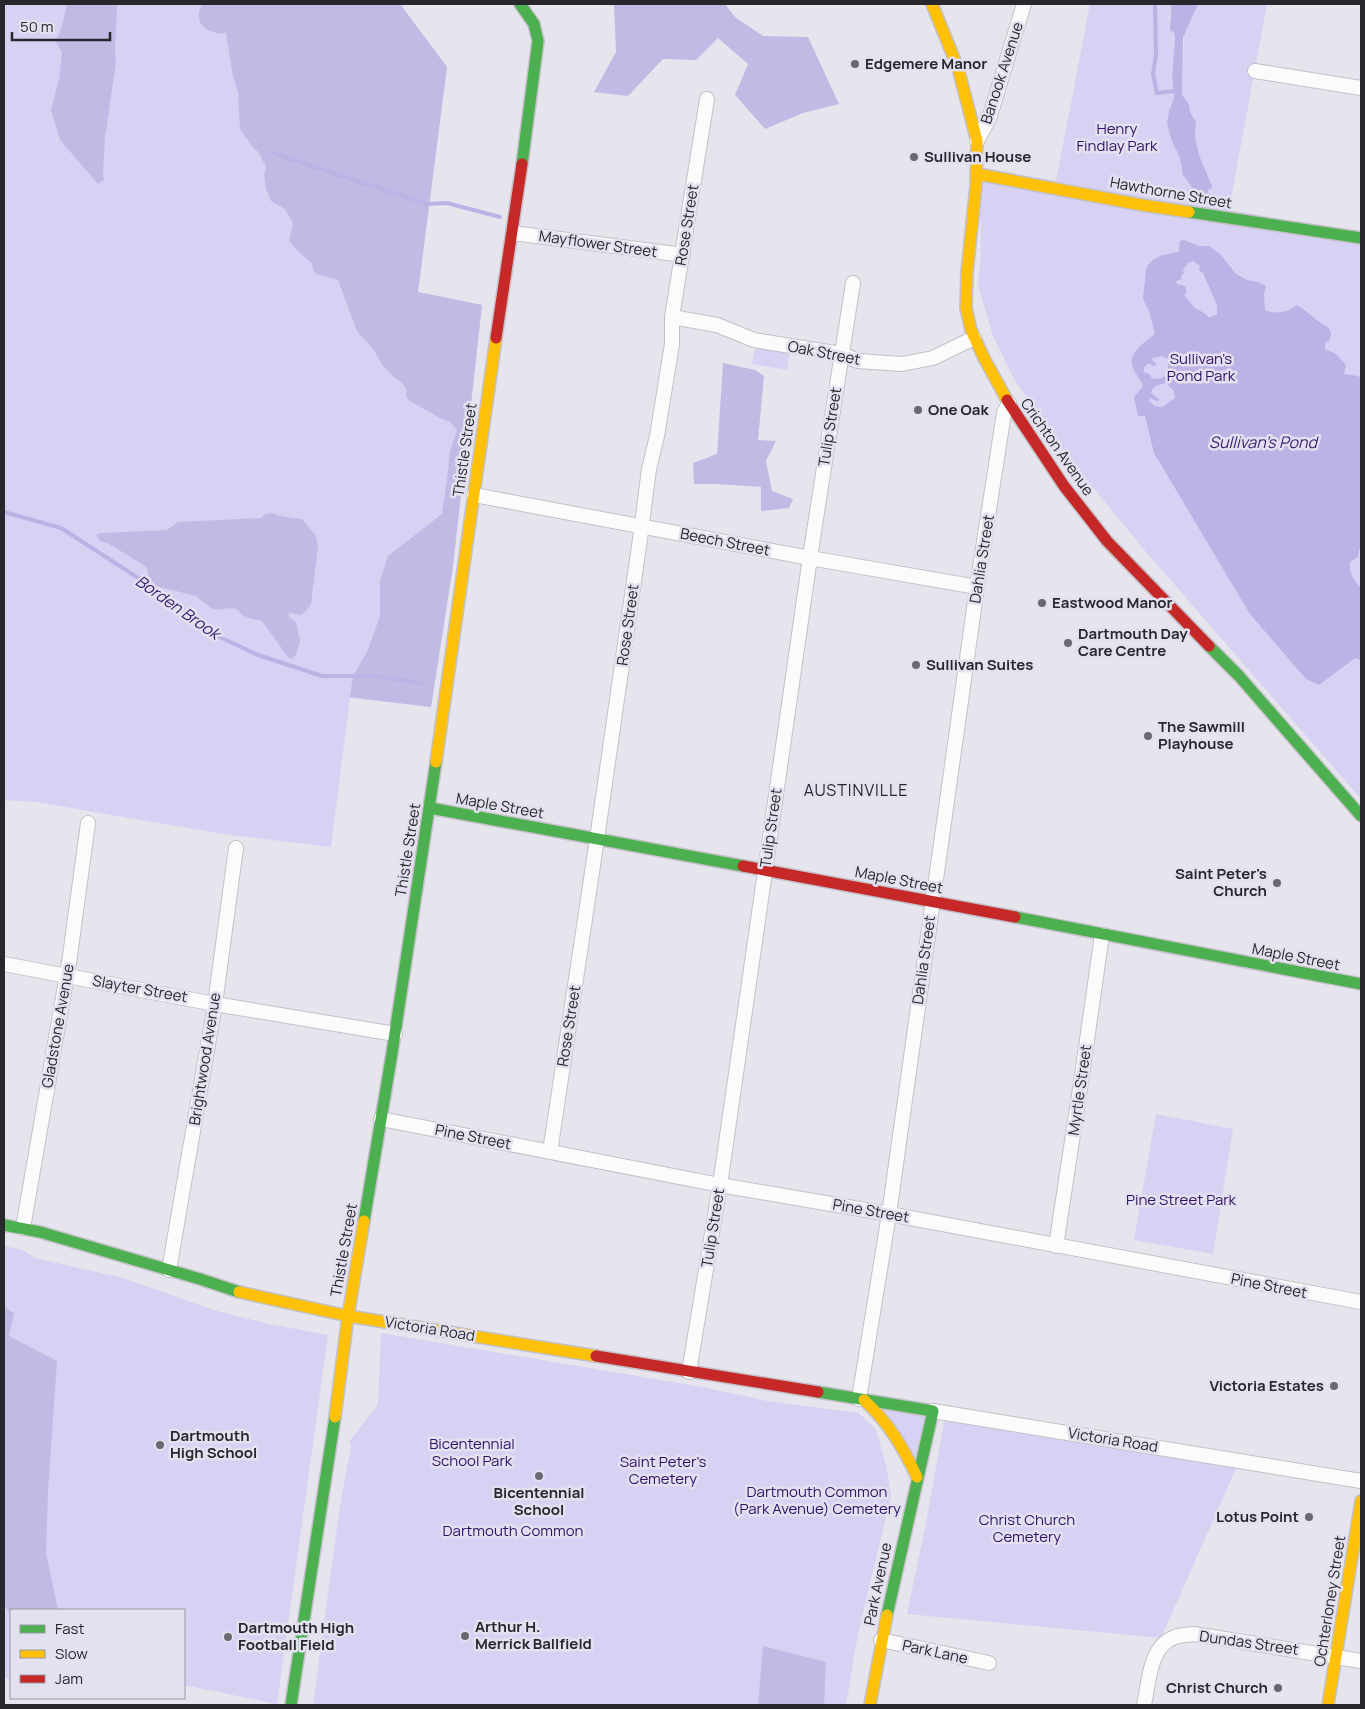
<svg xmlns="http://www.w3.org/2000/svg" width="1365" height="1709" font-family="Manrope,sans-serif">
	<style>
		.green { fill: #d7d1f3 }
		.forest { fill: #c2bae4 }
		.water { fill: #bcb2e6; fill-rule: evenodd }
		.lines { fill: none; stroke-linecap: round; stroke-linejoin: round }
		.stream { stroke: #bcb2e6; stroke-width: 4 }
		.street-casing { stroke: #c3c1c7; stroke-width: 16 }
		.fast-casing { stroke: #c3c1c7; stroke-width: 14 }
		.slow-casing { stroke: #c3c1c7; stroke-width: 14 }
		.jam-casing { stroke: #c3c1c7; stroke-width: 14 }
		.street { stroke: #fbfbfc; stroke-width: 14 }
		.fast { stroke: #4caf50; stroke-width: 11 }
		.slow { stroke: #ffc107; stroke-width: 11 }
		.jam { stroke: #c62828; stroke-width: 11 }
		.poi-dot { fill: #6a696f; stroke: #e3e1f0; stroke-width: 2 }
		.labels { text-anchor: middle; stroke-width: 5; stroke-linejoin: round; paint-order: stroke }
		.poi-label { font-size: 15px; font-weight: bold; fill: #27272c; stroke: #e3e1f0; text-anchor: start }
		.street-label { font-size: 15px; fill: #27272c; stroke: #e3e1f0 }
		.park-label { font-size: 15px; fill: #301165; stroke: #e3e1f0 }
		.water-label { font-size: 16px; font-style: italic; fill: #391e71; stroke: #e3e1f0 }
		.neighbourhood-label { font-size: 16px; letter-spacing: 1px; fill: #27272c; stroke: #e3e1f0 }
	</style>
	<rect width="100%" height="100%" fill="#e6e4ec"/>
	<path class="green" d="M4 4H400L447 67 418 292 482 305 453 566 431 707 350 698 331 847 223 834 36 802 4 800Z
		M1090 4H1171L1169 19 1175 41 1172 76 1174 98 1169 111 1167 123 1171 139 1180 158 1182 170 1192 187 1195 202 1207 203 1208 190 1212 186 1199 155 1195 137 1196 122 1190 112 1189 104 1182 95 1184 34 1187 30 1198 4H1267L1229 210 1361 234V799L1147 553 1062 450 1013 377 993 336 978 285 981 255 979 167 1056 181Z
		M755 347 790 352 787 370 752 364Z
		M1156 1114 1233 1129 1213 1254 1134 1240Z
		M4 1246 23 1250 35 1258 123 1278 217 1311 269 1324 328 1335 277 1704 184 1685V1610H11V1679L4 1678Z
		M381 1333 697 1386 767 1401 859 1413 876 1430 886 1465 891 1496 858 1634 846 1705H313L340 1505 351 1447 349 1442 378 1404Z
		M884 1408 928 1414 917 1460Z
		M945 1417 1238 1464 1161 1638 907 1614 926 1523Z"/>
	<path class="forest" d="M67 4H117L115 53 116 62 105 138 103 173 104 180 98 184 60 140 51 110 59 80 62 52 56 42 63 22Z
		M202 4H400L447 67 418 292 482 305 453 566 431 707 350 697 353 676 367 652 380 616V581L388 556 442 514 447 480 450 451 457 430 450 422 440 418 408 400 406 395 407 390 401 382 393 376 383 366 373 349 357 331 338 280 316 274 313 270 312 264 296 249 289 241 293 223 285 209 271 201 266 189 264 174 266 167 259 153 251 145 240 129 238 92 233 76 226 33C207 35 192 23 202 4Z
		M614 4H725L735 17 763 36 808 37 839 104 803 113 765 129 735 95 748 64 718 38 696 60 663 59 628 96 594 92 616 52Z
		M723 363 755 370 764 376 758 440 776 441 766 461 772 491 793 499 789 508 761 511V487L715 484H694L693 463 717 454Z
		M272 513 280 516 302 519 316 536 318 547 311 604 306 611 301 615 289 613V617L296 622 300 641 296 655 291 659 288 657 262 621 249 618 242 615 237 609 229 608 218 610 211 608 196 596 156 586 149 577 147 568 142 564 109 544 100 541 96 535 100 533 167 530 178 522 261 518 265 514Z
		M4 1307 14 1313 9 1336 57 1361 48 1491 46 1553 58 1610H11V1614L4 1605Z
		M763 1646 826 1662 824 1705H758Z"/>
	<path class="water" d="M1171 4H1198L1183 38 1182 95 1189 104 1190 112 1196 122 1195 137 1199 155 1212 186V188L1208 190 1207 203 1195 202 1192 187 1183 175 1180 158 1171 139 1167 123 1169 111 1174 98 1172 76 1175 41 1174 33 1170 30Z
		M1184 240 1199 246H1209L1220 254 1236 274 1247 280 1258 282 1266 286 1264 294 1265 310C1276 315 1288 312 1297 305 1309 312 1317 322 1329 328L1331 333 1330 340 1325 343V349L1336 354 1346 365 1344 374 1358 376 1361 378V548L1359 550 1358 557 1350 562C1348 573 1354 580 1361 588V660L1355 658 1319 685 1306 679 1250 614 1154 453 1145 416H1138L1134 397 1143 386C1140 378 1135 374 1133 368 1127 353 1145 342 1155 334L1149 311 1143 299 1146 271 1148 265 1154 259 1162 255 1179 252 1180 241ZM1193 261 1200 266 1199 270 1203 273 1217 305V314L1209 318 1206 314 1195 308 1184 295 1187 293 1185 286 1177 284 1176 282 1178 280H1181L1182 274 1184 273 1183 270 1188 263ZM1162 356 1168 359V372C1164 379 1159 380 1152 378L1149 374 1144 372V367L1149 363 1153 366 1157 364 1153 361 1152 358ZM1166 383 1174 391 1175 398 1162 407 1155 406 1149 401 1150 398 1157 401 1160 400 1151 393C1152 386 1160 384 1166 383Z"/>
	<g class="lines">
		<path class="stream" d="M1155 4 1156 55 1153 74 1157 93 1173 91
			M272 153 427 204 447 203 500 217
			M4 512 61 528 163 594 213 634 258 655 322 676H375L421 683"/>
		<g class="street-casing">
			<path id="street" d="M1255 71 1361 88
				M977 141 989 119 1024 4
				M513 233 683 255
				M672 317 717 325 754 340 841 354 858 361 902 364 933 358 974 338
				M474 495 810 558 977 587
				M4 964 215 1004 395 1034
				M381 1119 720 1185 889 1214 1361 1302
				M550 1152 597 839 640 539 649 469 657 436 672 344V317L707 99
				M23 1228 69 963 88 823
				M1056 1246 1081 1082 1102 935
				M169 1270 215 1004 236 848
				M689 1372 720 1185 812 544 853 283
				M859 1399 889 1214 977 587 1004 413 1009 403
				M933 1411 1361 1481
				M881 1640 989 1663
				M1144 1705C1149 1683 1149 1646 1175 1637 1180 1635 1188 1635 1194 1634L1361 1661"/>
		</g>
		<g class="fast-casing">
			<path id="fast" d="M520 4 534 24 538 41 522 164
				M1189 212 1361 238
				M1209 646 1239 676 1361 816
				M430 808 743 866
				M1015 917 1361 984
				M364 1221 392 1053 436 762
				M4 1225 40 1232 200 1279 239 1292
				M818 1392 933 1411 887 1615
				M291 1705 335 1417"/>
		</g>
		<g class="slow-casing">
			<path id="slow" d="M932 4 958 68 977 141 976 186 967 272 966 308 971 330 984 358 1007 400
				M977 174 1142 205 1189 212
				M436 762 496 338
				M239 1292 348 1316 596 1356
				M864 1400C888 1422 903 1447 917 1477
				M335 1417 348 1316 364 1221
				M870 1705 887 1615
				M1328 1705 1361 1501"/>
		</g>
		<g class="jam-casing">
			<path id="jam" d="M496 338 522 164
				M1007 400 1064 486 1107 541 1209 646
				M743 866 1015 917
				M596 1356 818 1392"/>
		</g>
		<use href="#street" class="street"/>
		<use href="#fast" class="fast"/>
		<use href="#slow" class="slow"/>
		<use href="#jam" class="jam"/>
	</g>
	<g class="poi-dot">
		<circle cx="855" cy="64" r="5"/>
		<circle cx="914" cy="157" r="5"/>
		<circle cx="918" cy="410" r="5"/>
		<circle cx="1042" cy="603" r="5"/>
		<circle cx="1068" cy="643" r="5"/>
		<circle cx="916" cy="665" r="5"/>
		<circle cx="1148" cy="736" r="5"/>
		<circle cx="1277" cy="883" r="5"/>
		<circle cx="1334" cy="1386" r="5"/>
		<circle cx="160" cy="1445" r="5"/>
		<circle cx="539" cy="1476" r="5"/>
		<circle cx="1309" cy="1517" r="5"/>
		<circle cx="465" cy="1636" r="5"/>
		<circle cx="228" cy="1637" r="5"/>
		<circle cx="1278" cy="1688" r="5"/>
	</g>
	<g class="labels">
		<g class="poi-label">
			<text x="865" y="69">Edgemere Manor</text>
			<text x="924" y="162">Sullivan House</text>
			<text x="928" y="415">One Oak</text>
			<text x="1052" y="608">Eastwood Manor</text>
			<text x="1078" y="639">Dartmouth Day<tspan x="1078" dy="17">Care Centre</tspan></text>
			<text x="926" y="670">Sullivan Suites</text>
			<text x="1158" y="732">The Sawmill<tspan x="1158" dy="17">Playhouse</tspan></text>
			<text x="1267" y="879" text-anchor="end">Saint Peter's<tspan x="1267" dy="17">Church</tspan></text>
			<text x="1324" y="1391" text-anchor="end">Victoria Estates</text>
			<text x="170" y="1441">Dartmouth<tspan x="170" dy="17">High School</tspan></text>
			<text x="539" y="1498" text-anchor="middle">Bicentennial<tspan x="539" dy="17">School</tspan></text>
			<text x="1299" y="1522" text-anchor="end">Lotus Point</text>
			<text x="475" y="1632">Arthur H.<tspan x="475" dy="17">Merrick Ballfield</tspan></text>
			<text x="238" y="1633">Dartmouth High<tspan x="238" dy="17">Football Field</tspan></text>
			<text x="1268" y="1693" text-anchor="end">Christ Church</text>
		</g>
		<g class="street-label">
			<text transform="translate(1002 73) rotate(-72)" y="5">Banook Avenue</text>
			<text transform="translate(1171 193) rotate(10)" y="5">Hawthorne Street</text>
			<text transform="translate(687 225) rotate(-81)" y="5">Rose Street</text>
			<text transform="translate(598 244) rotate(8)" y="5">Mayflower Street</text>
			<text transform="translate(824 353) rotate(11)" y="5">Oak Street</text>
			<text transform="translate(830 427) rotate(-81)" y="5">Tulip Street</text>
			<text transform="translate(1057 447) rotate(55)" y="5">Crichton Avenue</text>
			<text transform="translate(465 450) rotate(-82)" y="5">Thistle Street</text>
			<text transform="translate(725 542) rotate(11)" y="5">Beech Street</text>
			<text transform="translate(982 559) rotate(-81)" y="5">Dahlia Street</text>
			<text transform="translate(628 625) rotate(-82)" y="5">Rose Street</text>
			<text transform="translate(500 806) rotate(10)" y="5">Maple Street</text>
			<text transform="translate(771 828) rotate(-82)" y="5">Tulip Street</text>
			<text transform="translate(408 850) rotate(-81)" y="5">Thistle Street</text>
			<text transform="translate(899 880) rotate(11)" y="5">Maple Street</text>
			<text transform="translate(1296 957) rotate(11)" y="5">Maple Street</text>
			<text transform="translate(924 960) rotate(-82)" y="5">Dahlia Street</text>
			<text transform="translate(140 989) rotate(10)" y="5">Slayter Street</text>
			<text transform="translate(58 1026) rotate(-80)" y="5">Gladstone Avenue</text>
			<text transform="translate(569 1026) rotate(-81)" y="5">Rose Street</text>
			<text transform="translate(205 1059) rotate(-81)" y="5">Brightwood Avenue</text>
			<text transform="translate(1080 1090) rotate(-82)" y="5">Myrtle Street</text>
			<text transform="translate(473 1137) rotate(11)" y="5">Pine Street</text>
			<text transform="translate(871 1211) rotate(10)" y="5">Pine Street</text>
			<text transform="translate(713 1228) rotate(-81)" y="5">Tulip Street</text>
			<text transform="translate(344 1250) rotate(-80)" y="5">Thistle Street</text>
			<text transform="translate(1269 1286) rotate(11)" y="5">Pine Street</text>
			<text transform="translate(430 1329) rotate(9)" y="5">Victoria Road</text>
			<text transform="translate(1113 1440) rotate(9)" y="5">Victoria Road</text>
			<text transform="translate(878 1584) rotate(-78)" y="5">Park Avenue</text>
			<text transform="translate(1330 1601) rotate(-81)" y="5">Ochterloney Street</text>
			<text transform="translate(1249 1643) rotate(8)" y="5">Dundas Street</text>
			<text transform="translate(935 1652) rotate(12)" y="5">Park Lane</text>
		</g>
		<g class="park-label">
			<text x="1117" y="134">Henry<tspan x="1117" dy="17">Findlay Park</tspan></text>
			<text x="1201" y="364">Sullivan's<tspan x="1201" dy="17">Pond Park</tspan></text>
			<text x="1181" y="1205">Pine Street Park</text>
			<text x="472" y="1449">Bicentennial<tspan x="472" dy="17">School Park</tspan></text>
			<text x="663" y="1467">Saint Peter's<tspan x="663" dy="17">Cemetery</tspan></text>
			<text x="817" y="1497">Dartmouth Common<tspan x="817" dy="17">(Park Avenue) Cemetery</tspan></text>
			<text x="1027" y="1525">Christ Church<tspan x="1027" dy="17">Cemetery</tspan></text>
			<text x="513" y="1536">Dartmouth Common</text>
		</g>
		<g class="water-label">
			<text x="1263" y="448">Sullivan's Pond</text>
			<text transform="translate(178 607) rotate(35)" y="6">Borden Brook</text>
		</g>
		<g class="neighbourhood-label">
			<text x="856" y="796">AUSTINVILLE</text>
		</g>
	</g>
	<rect width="1365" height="1709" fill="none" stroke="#27272c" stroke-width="10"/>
	<rect x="10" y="1609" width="175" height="90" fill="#e3e1f0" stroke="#9897a2"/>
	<rect x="20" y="1625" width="25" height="8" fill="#4caf50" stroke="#9897a2"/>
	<text x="55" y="1634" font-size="15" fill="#27272c">Fast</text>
	<rect x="20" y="1650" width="25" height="8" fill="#ffc107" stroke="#9897a2"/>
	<text x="55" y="1659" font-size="15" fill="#27272c">Slow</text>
	<rect x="20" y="1675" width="25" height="8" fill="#c62828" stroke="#9897a2"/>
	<text x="55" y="1684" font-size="15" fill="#27272c">Jam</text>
	<path d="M12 32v8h98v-8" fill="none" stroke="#27272c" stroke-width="2.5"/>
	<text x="20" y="32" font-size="15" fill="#27272c" stroke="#e3e1f0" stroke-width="4" paint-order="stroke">50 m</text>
</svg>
